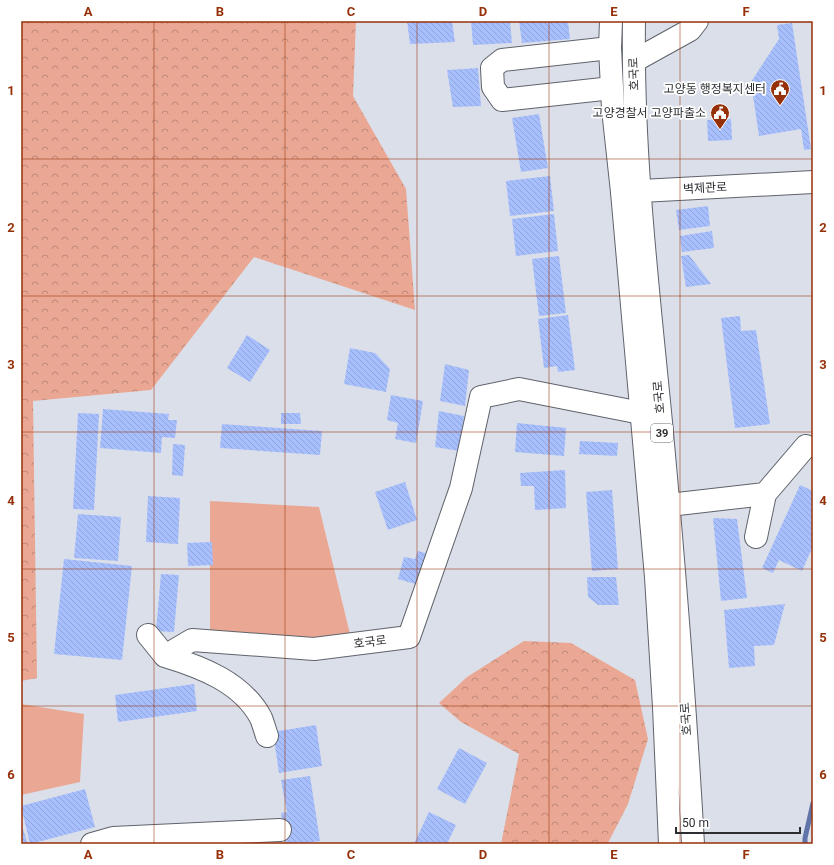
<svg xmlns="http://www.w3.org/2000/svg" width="834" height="865" font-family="Roboto,'Noto Sans KR',sans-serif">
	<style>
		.green { fill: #eaa894 }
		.forest { fill: url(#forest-crowns) }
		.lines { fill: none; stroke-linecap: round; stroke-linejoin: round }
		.stream { stroke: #6074a9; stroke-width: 5 }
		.building { fill: url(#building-back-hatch) }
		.minor-casing { stroke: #5f636b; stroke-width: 24 }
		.major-casing { stroke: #5f636b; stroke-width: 24 }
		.minor { stroke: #fff; stroke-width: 22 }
		.major { stroke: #fff; stroke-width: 22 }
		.grid { fill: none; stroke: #963009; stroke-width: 1; stroke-opacity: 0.55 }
		.labels { text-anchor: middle; stroke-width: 3.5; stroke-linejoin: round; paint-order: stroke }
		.shield { fill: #fff; stroke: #6b6d70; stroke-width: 1 }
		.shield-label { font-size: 11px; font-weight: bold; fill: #2c2e32 }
		.street-label { font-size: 12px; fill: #2c2e32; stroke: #fff }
		.poi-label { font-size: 12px; fill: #2c2e32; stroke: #fff; text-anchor: end }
		.neatline { fill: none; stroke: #963009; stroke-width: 1.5 }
		.grid-label { font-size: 13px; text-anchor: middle; font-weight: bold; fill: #963009 }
	</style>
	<defs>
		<pattern id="forest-crowns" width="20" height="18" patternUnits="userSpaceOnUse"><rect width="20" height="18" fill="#eaa894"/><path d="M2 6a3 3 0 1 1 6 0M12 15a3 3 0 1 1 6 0" fill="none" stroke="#be8979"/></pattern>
		<pattern id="building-back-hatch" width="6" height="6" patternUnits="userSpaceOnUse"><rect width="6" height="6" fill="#a7bffd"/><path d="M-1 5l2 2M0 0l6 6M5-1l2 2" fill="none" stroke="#90a4d9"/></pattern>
	</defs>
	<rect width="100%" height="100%" fill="#dbdfe9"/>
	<path class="green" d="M210 501 319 507 351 638 274 641 210 634Z
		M21 704 84 714 80 782 21 795Z"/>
	<path class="forest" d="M21 21H356L353 96 406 189 415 310 254 257 151 390 33 401 37 678 21 681Z
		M524 641 571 643 635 680 648 739 628 804 608 843 604 844H501L519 754 461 722 439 703 467 677Z"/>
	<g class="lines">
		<path class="stream" d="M805 844V838L813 803"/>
	</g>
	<path class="building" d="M407 21H452L455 42 410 44Z
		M471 21H510L512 43 473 45Z
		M519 21H568L570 39 522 43Z
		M792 23 811 149 804 150 801 129 759 136 751 82 779 39 777 25Z
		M478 68 481 106 453 107 447 70Z
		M539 114 548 168 521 172 512 118Z
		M731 119 732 140 708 141 707 120Z
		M550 176 554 211 510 216 506 181Z
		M708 206 710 226 679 230 676 210Z
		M554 214 558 251 516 256 512 219Z
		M712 231 714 248 682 252 680 236Z
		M689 255 711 284 686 287 681 256Z
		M559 256 566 313 539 316 532 259Z
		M568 315 575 370 558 372 557 366 544 368 538 319Z
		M740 316 741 331 756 330 770 424 735 428 721 318Z
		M247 335 270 350 250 382 227 368Z
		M350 348 375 353 390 369 386 392 344 384Z
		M445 364 469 370 465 406 440 401Z
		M391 395 423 401 416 443 395 439 398 423 387 420Z
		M103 409 169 414 168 420H177L175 438 162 437 161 453 100 448Z
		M439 411 464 416 460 451 435 447Z
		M78 413 99 414 94 510 73 509Z
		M281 413H300L301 424H281Z
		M517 423 566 428 564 456 515 452Z
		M222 424 322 431 320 455 220 448Z
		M580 441 618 443 617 456 579 454Z
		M173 444 185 445 183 476 172 475Z
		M565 470 566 508 535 510 534 486H521L520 473Z
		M405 482 417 520 388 530 375 492Z
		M800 485 813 491V546L802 571 779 560 773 573 762 568Z
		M612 490 618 569 592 571 586 492Z
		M148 496 180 498 178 544 146 542Z
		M78 514 121 517 118 561 74 558Z
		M713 518 737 519 747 598 721 601Z
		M212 542 213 565 188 566 187 543Z
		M418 551 428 554 419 585 398 579 404 557 415 559Z
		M64 559 132 566 122 660 54 654Z
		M161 574 179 575 174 632 156 631Z
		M587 577H616L619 605H598L588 597Z
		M785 604 774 645 754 646 755 666 729 668 724 610Z
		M194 684 197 711 118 722 115 695Z
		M316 725 322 766 279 773 273 732Z
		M459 748 487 763 465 804 437 789Z
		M310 776 320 841 298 844H286L281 813 287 812 281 780Z
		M85 789 95 827 30 844 21 806Z
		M429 812 456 825 447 844H414Z
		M21 823 28 844H21Z"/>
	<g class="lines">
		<g class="minor-casing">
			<path id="minor" d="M610 48 502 60 492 68 493 87 502 100 612 88
				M634 61 690 30 697 21
				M622 192 813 182
				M669 505 765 494
				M756 537 765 494 806 446
				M148 635 165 656 192 640 314 649 409 637 461 488 481 397 519 389 641 413
				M165 656C201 667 242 682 261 718 263 723 265 730 267 736
				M92 844 113 838 280 830"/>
		</g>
		<g class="major-casing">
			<path id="major" d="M611 21 610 48 613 109 622 192 656 577 664 707 670 844
				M634 21C632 155 648 289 661 422 674 563 685 703 693 844"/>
		</g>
		<use href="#minor" class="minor"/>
		<use href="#major" class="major"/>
	</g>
	<path class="grid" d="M154 21V844M285 21V844M417 21V844M549 21V844M680 21V844M21 159H813M21 296H813M21 432H813M21 569H813M21 706H813"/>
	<defs>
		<g id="civic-pin" transform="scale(1)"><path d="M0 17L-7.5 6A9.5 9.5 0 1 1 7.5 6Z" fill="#963009" stroke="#fff"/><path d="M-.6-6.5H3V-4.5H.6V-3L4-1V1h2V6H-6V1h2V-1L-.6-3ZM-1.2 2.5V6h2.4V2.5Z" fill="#fff"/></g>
	</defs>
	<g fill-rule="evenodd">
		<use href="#civic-pin" x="780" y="89"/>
		<use href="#civic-pin" x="720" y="113"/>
	</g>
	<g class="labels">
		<rect class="shield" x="651" y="424" width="22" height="18" rx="3"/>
		<g class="shield-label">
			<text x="662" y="437">39</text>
		</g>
		<g class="street-label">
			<text transform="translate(634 74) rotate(-92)" y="4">호국로</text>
			<text transform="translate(705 188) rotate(-3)" y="4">벽제관로</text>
			<text transform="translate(659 397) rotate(-95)" y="4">호국로</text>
			<text transform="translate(370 642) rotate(-7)" y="4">호국로</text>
			<text transform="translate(686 719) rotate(-94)" y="4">호국로</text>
		</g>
		<g class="poi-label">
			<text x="766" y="93">고양동 행정복지센터</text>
			<text x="706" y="117">고양경찰서 고양파출소</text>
		</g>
	</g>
	<rect width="834" height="865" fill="none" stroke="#ffffff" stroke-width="44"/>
	<path d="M676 827v6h124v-6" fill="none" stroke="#2c2e32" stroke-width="2"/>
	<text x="682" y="827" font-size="12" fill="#2c2e32" stroke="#ffffff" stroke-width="3" paint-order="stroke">50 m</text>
	<rect x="22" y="22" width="790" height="821" class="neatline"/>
	<g class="grid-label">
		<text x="88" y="16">A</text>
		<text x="220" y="16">B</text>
		<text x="351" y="16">C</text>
		<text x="483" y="16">D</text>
		<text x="614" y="16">E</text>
		<text x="746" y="16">F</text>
		<text x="11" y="95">1</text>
		<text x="823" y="95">1</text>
		<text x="11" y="232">2</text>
		<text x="823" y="232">2</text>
		<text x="11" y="369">3</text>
		<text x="823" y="369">3</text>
		<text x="11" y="505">4</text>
		<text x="823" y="505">4</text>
		<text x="11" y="642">5</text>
		<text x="823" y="642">5</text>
		<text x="11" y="779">6</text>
		<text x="823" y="779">6</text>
		<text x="88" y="859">A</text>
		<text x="220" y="859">B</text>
		<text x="351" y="859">C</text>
		<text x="483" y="859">D</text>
		<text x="614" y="859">E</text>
		<text x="746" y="859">F</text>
	</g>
</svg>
